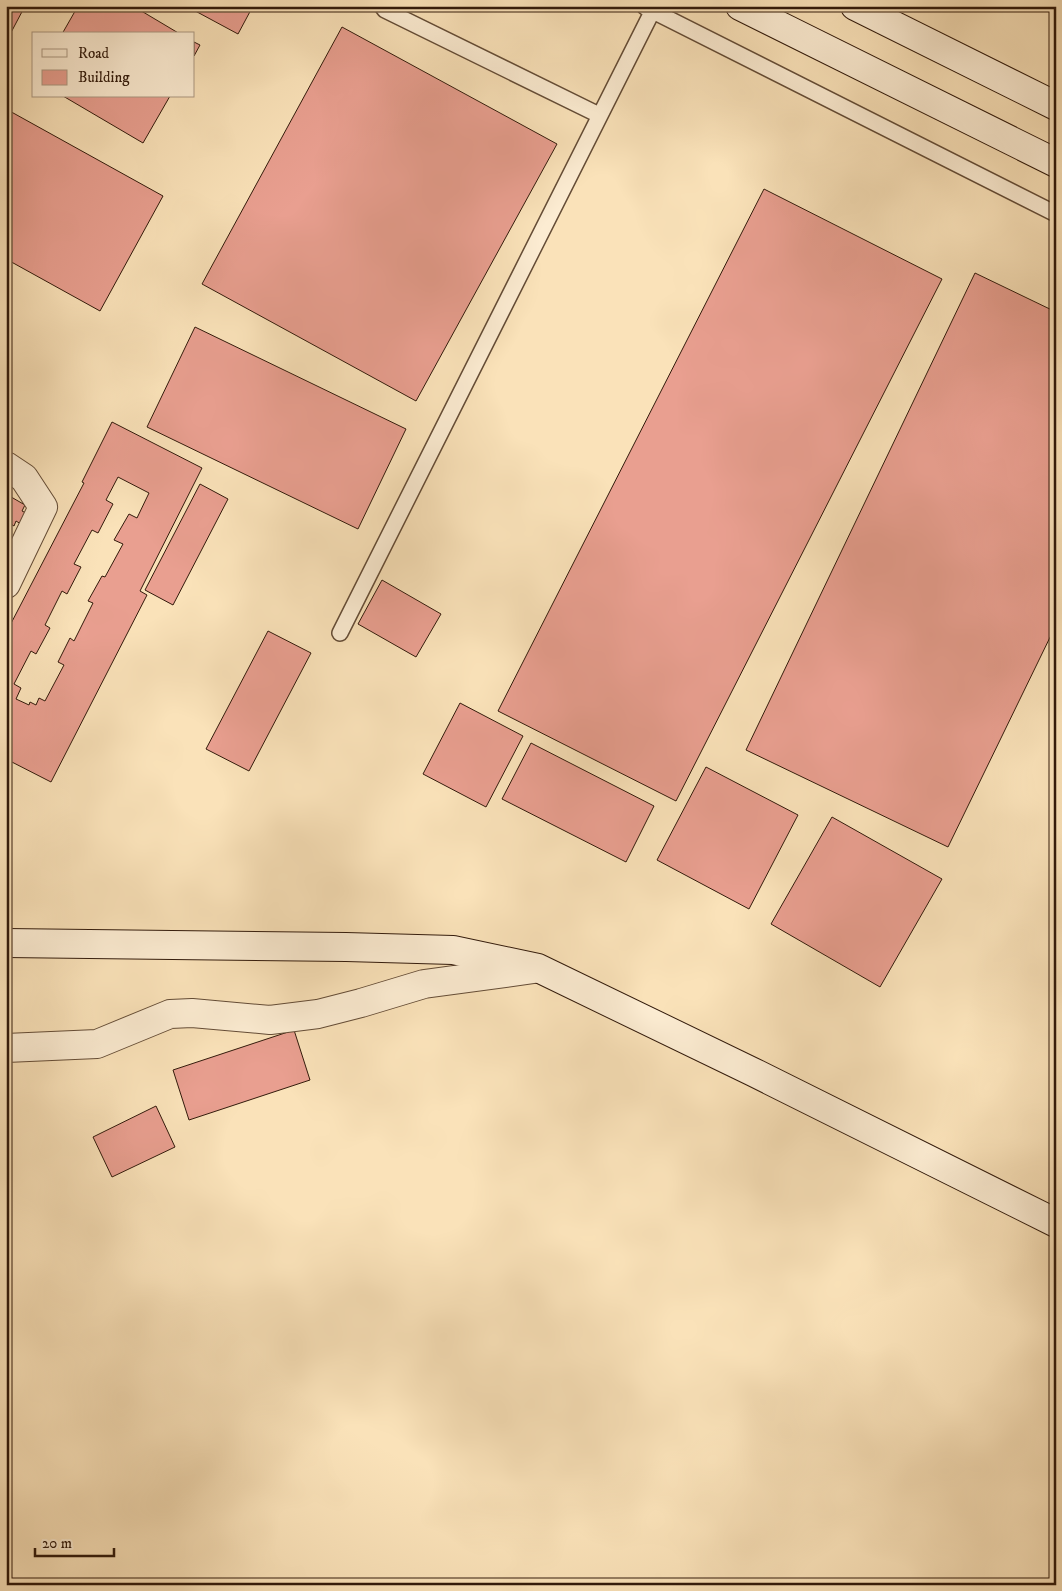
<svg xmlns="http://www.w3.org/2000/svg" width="1062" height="1591" font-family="'IM FELL DW Pica',serif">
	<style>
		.building { fill: #e99f90; stroke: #321a0b; fill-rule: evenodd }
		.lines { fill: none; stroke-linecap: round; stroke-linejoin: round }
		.lane-casing { stroke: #644c36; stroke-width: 18 }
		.street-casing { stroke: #644c36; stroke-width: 30 }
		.secondary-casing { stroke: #321a0b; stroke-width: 30 }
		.lane { stroke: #fcecd2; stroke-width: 15 }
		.street { stroke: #fcecd2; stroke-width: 28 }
		.secondary { stroke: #fcecd2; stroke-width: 28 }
	</style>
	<rect width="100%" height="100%" fill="#fae2b9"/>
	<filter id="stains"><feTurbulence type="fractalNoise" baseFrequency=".004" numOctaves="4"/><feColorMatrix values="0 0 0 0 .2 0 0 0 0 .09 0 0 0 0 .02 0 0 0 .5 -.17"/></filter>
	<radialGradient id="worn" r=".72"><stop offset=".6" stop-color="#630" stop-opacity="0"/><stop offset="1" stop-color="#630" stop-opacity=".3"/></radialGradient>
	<path class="building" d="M6 6H25L6 42Z
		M78 6H133L180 34H62Z
		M186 6H253L238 34Z
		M342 27 557 144 416 401 202 284Z
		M194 42 200 45 194 56Z
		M63 96H170L143 143Z
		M6 109 163 196 100 311 6 259Z
		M764 189 942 279 676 801 498 711Z
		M975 273 1056 312V625L948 847 746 750Z
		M195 327 406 429 358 529 147 427Z
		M112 422 202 468 140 591 147 595 51 782 6 759V633L84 483 82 482ZM118 477 149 493 137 518 129 514 114 540 123 544 105 577 102 576 88 601 93 603 74 641 70 638 58 662 64 665 45 701 39 698 36 705 30 702 29 705 16 699 21 688 14 684 31 651 36 654 50 628 45 625 62 591 67 594 81 567 74 564 92 530 98 533 113 504 106 500Z
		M200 484 228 499 173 605 145 590Z
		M6 494 25 505 22 511 28 514 21 524 16 521 14 526 6 521Z
		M382 580 441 614 416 657 358 624Z
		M268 631 311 653 249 771 206 749Z
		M460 703 523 736 486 807 423 774Z
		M531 743 654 806 626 862 502 799Z
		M706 767 798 815 749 909 657 860Z
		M832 817 942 879 880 987 771 924Z
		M294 1030 310 1080 189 1120 173 1070Z
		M156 1106 175 1147 112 1177 93 1137Z"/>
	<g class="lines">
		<g class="lane-casing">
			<path id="lane" d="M382 6 385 10 599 115
				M645 7 1056 214
				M340 633 655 6"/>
		</g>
		<g class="street-casing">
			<path id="street" d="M6 466 24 478 43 507 6 584
				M6 1048 97 1044 170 1014 192 1013 270 1020 318 1014 361 1003 424 984 534 969"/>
		</g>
		<g class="secondary-casing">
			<path id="secondary" d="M740 6 1056 163
				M855 6 1056 106
				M6 943 346 947 453 950 538 968 753 1072 1056 1223"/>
		</g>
		<use href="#lane" class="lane"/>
		<use href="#street" class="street"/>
		<use href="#secondary" class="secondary"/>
	</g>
	<rect width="1062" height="1591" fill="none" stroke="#fae2b9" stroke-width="25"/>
	<rect x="8" y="8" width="1047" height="1576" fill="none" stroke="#321a0b" stroke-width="2.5"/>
	<rect x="12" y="12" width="1037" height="1566" fill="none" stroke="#321a0b"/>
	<rect x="32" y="32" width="162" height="65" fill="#fcecd2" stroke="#ab9882"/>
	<rect x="42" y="49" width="25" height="8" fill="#fcecd2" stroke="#ab9882"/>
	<text x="78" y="58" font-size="15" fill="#321a0b">Road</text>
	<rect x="42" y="70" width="25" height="15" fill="#e99f90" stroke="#ab9882"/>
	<text x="78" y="82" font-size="15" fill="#321a0b">Building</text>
	<path d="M35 1548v8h79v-8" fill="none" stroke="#321a0b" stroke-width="2.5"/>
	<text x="42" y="1548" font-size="15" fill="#321a0b" stroke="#fcecd2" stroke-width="4" paint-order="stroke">20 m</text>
	<rect width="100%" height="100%" filter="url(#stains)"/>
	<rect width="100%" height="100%" fill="url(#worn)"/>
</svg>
